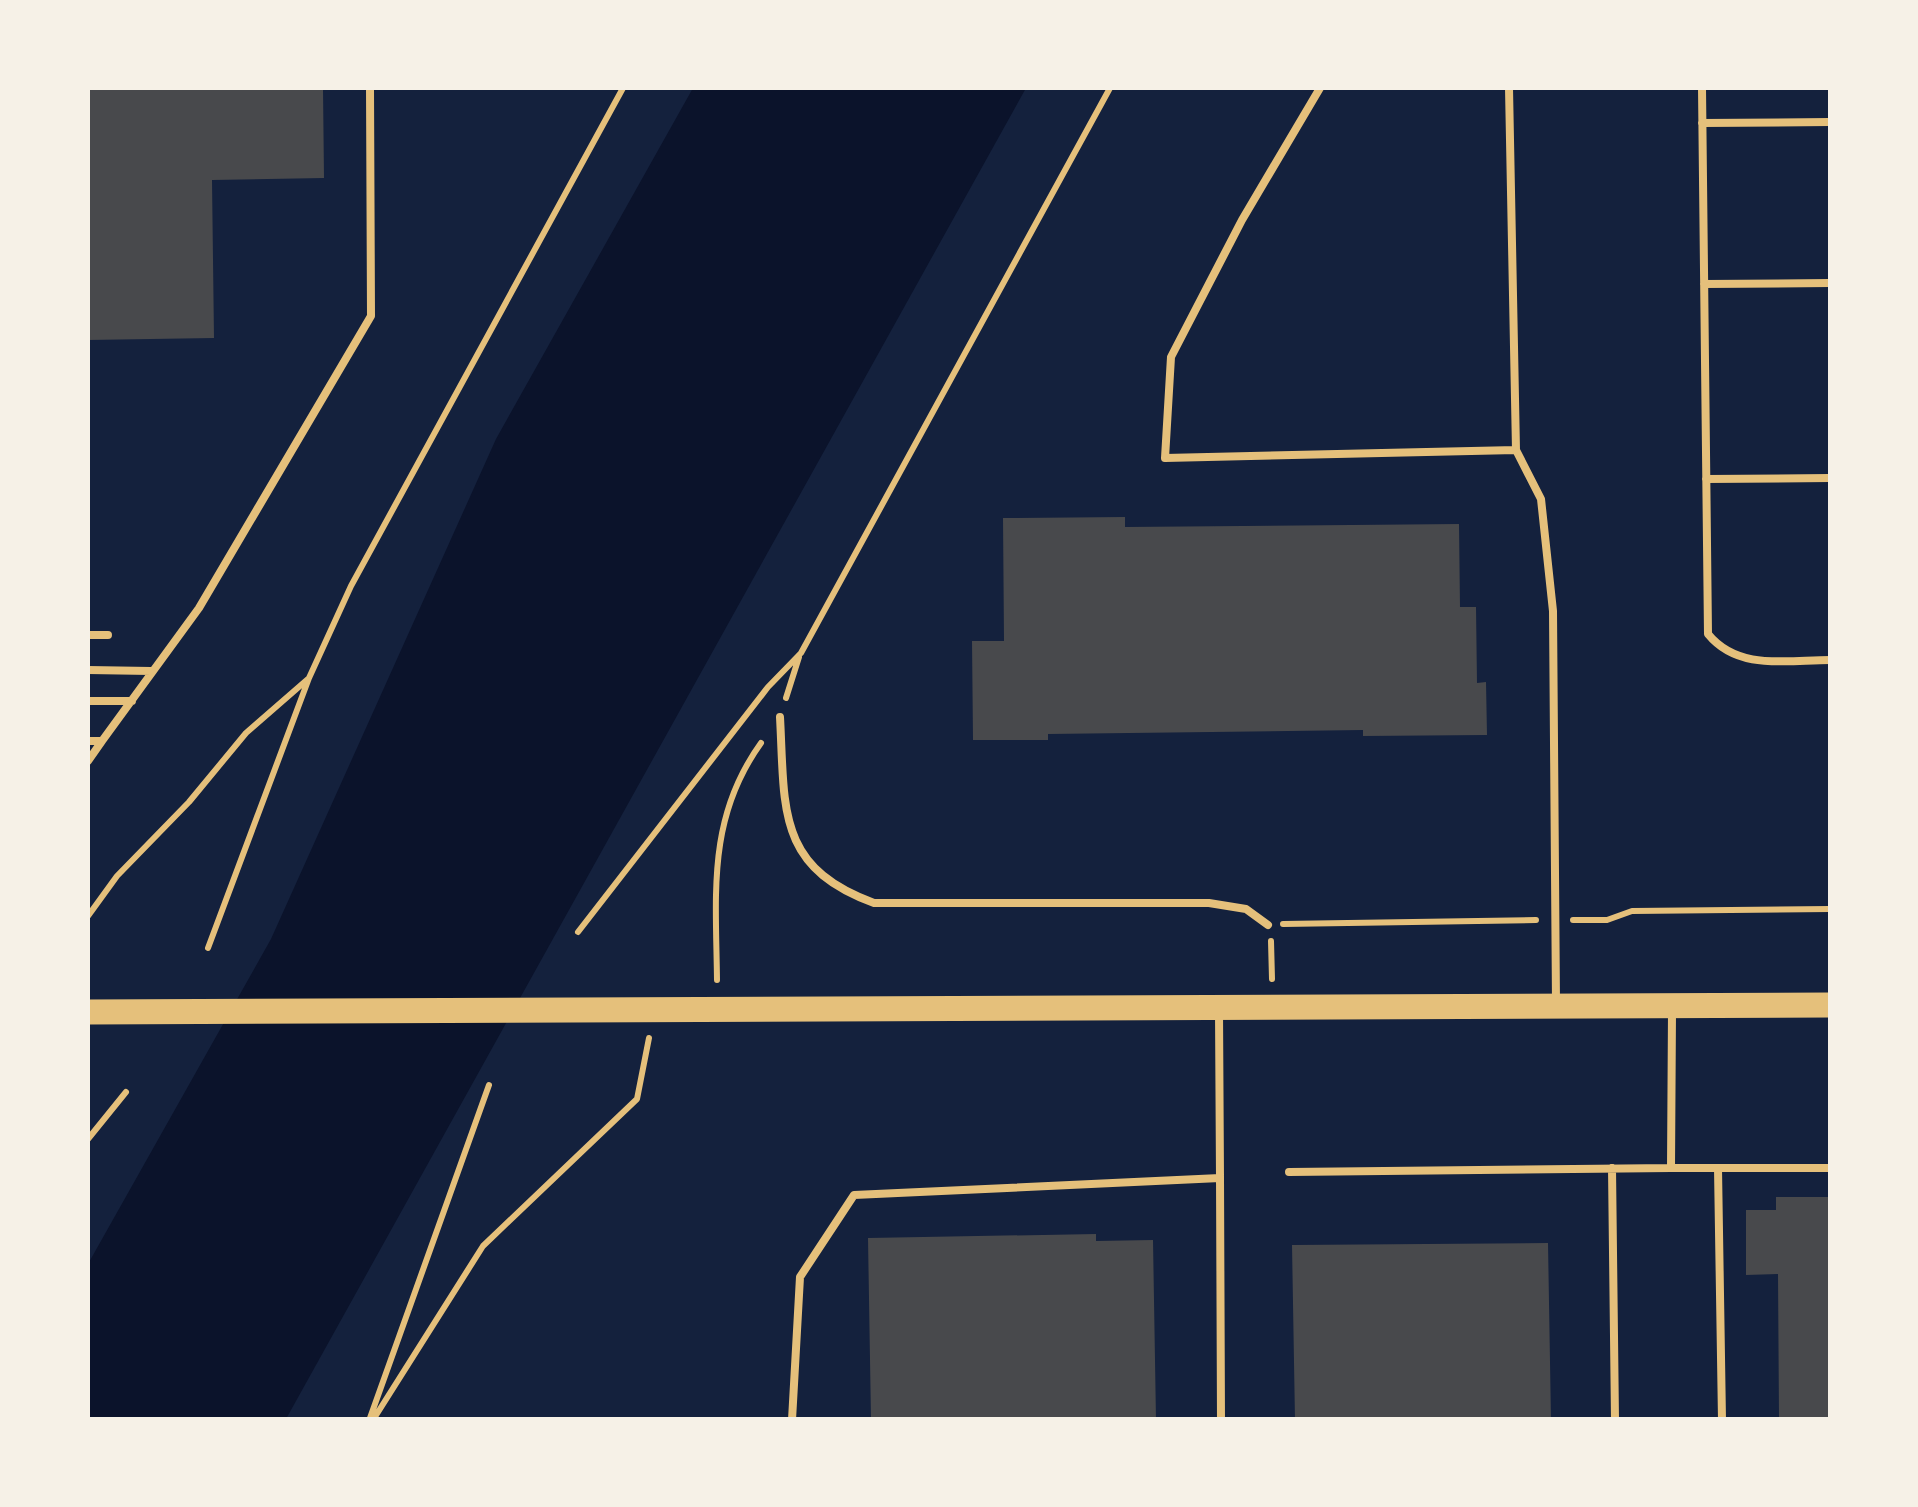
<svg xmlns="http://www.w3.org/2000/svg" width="1918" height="1507" font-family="'Titillium Web',sans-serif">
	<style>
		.water { fill: #0b132b }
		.building { fill: #48494c }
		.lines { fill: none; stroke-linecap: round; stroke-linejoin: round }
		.path { stroke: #e5c07b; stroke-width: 6 }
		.service { stroke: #e5c07b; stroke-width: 8 }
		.primary { stroke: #e5c07b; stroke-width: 25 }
	</style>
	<rect width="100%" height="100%" fill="#14213d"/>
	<path class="water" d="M693 88H1026L286 1419 88 1420V1264L271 939 496 439Z"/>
	<path class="building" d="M88 88H323L324 178 212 180 214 338 88 340Z
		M1125 517V527L1459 524 1460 607H1476L1477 683 1486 682 1487 735 1363 736V730L1048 734V740H973L972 641H1004L1003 518Z
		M1776 1197H1830V1420H1779L1778 1274 1746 1275V1210H1776Z
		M1096 1234V1241L1153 1240 1156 1420H871L868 1238Z
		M1548 1243 1551 1420H1295L1292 1245Z"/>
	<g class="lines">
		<path class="path" d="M786 698 799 657
			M88 916 117 876 189 802 246 733 308 679
			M1573 920H1607L1632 911 1830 909
			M1283 924 1536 920
			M578 932 768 687 801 653 1110 88
			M1271 941 1272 979
			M208 948 309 678 351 586 623 88
			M717 980C716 893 707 818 761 743
			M88 1139 126 1092
			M370 1418 489 1085
			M373 1420 483 1246 637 1099 649 1038"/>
		<path class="service" d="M1320 88 1242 220 1171 357 1165 458 1516 450
			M1509 88 1516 450 1541 499 1553 611 1556 1004
			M1702 88 1708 634C1738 671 1787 660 1830 660
			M1702 123 1830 122
			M1704 284 1830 283
			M1706 479 1830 478
			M88 635H108
			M88 670 151 671
			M88 701H132
			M780 717C785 809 776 867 874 903H1209L1246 909 1268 925
			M88 741H102L199 608 371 316 370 88
			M88 761 102 741
			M1672 1012 1671 1168H1830
			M1612 1168 1615 1420
			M1718 1168 1722 1420
			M1289 1172 1671 1168
			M1220 1178 1221 1420
			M792 1420 800 1277 854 1195 1220 1178 1219 1011"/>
		<path class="primary" d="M88 1012 1830 1005"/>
	</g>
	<rect width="1918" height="1507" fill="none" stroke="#f6f1e7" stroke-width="180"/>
</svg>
